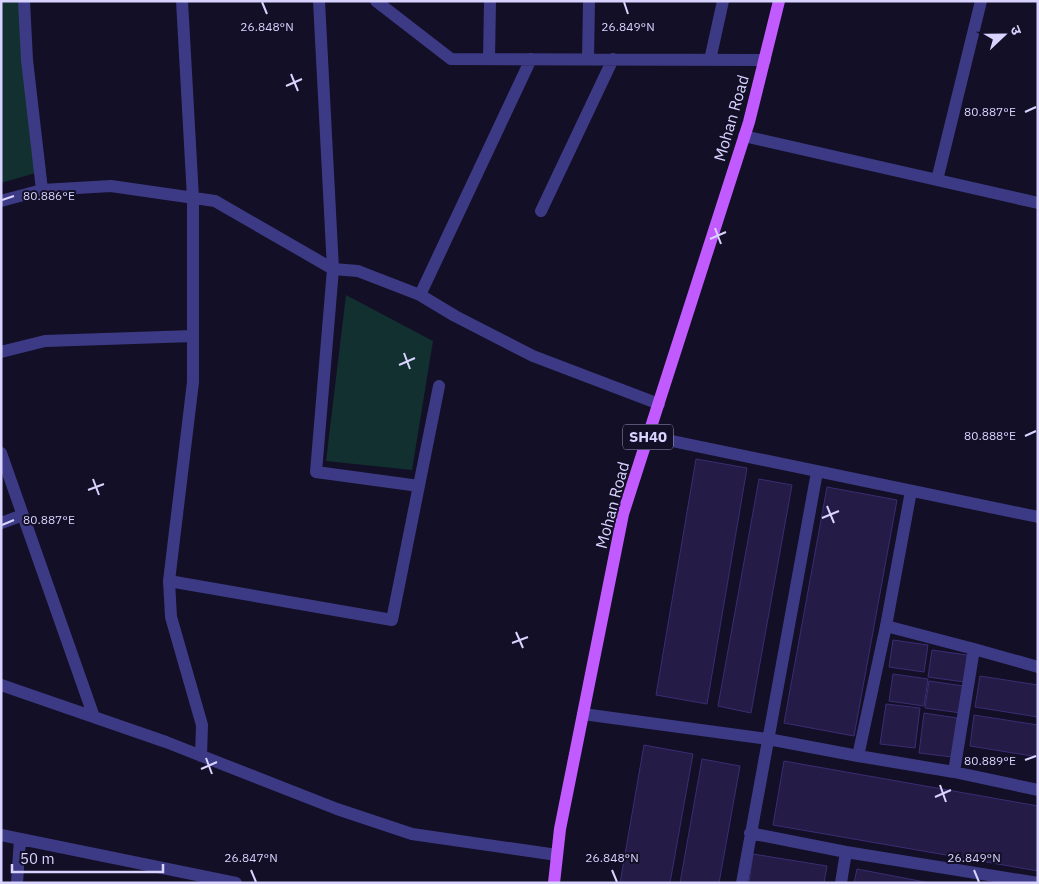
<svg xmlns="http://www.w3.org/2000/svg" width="1039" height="884" font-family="'IBM Plex Sans','Noto Sans Devanagari',sans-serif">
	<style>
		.green { fill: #12302f }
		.building { fill: #241b47; stroke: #3b2d73 }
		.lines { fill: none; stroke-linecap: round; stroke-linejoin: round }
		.minor { stroke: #3d3a85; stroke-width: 12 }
		.major { stroke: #c25bff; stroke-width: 12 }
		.ticks { fill: none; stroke: #d9d4ff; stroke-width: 2 }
		.labels { text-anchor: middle; stroke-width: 4; stroke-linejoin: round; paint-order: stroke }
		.shield { fill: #130f26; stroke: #9e99be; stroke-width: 1 }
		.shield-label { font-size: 15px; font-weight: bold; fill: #d9d4ff }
		.street-label { font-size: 16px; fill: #d9d4ff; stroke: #130f26 }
		.ticks-label { font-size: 12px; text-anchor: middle; fill: #d9d4ff; stroke: #130f26; stroke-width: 4; stroke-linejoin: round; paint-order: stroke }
	</style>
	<rect width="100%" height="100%" fill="#130f26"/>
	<path class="green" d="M1 1H19L46 170 1 183Z
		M346 295 433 341 412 470 326 461Z"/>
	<path class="building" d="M696 459 747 468 707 704 656 695Z
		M759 479 792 485 751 713 718 706Z
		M827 487 897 500 854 736 784 723Z
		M893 640 928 645 924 672 889 667Z
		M932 650 967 655 964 682 928 677Z
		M893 674 928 679 924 706 889 701Z
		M980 676 1038 685V717L975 707Z
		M929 681 964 686 961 713 925 708Z
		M886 704 920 708 915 748 880 744Z
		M924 713 957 718 952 757 919 753Z
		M974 715 1038 725V757L970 746Z
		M644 745 693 754 670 883H620Z
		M702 759 740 766 719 883H680Z
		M784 761 1038 806V871L773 825Z
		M753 854 827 866 824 883H749Z
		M857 869 930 883H854Z"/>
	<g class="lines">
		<path class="minor" d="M24 1 27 60 42 190
			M182 1 193 198V382L169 581 171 617 202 725 201 756
			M319 1 333 269 316 472 419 486
			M376 1 451 59 765 60
			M489 59 490 1
			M588 59 589 1
			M710 60 723 1
			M744 136 1038 203
			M937 180 981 1
			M1 201 42 190 111 186 215 201 333 269 358 271 420 295 455 316 533 356 659 404
			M541 211 613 59
			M420 295 531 59
			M1 352 45 341 193 336
			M648 436 1038 517
			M1 453 94 717
			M1 523 23 515
			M169 581 392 620 439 386
			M886 626 974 649
			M1 685 166 742 337 809 412 834 557 855
			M583 714 768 739 858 756 954 772 1038 790
			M858 756 886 626 911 491
			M954 772 974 649 1038 667
			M750 833 846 852 1038 883
			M1 835 236 883
			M17 883 20 839
			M742 883 817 472
			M841 883 846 852"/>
		<path class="major" d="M554 883 560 829 623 514 749 122 779 1"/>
	</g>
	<path class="ticks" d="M262 2 267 14M624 2 628 14M291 74 298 91M286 86 302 79M1025 112 1036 107M2 200 14 196M715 228 721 244M710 239 726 232M404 353 410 369M399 365 415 358M1025 436 1036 431M93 479 99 495M88 490 104 484M827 506 834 523M822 518 839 511M2 525 14 520M516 632 523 648M512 643 528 637M206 758 212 774M1025 760 1036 756M201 769 217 762M940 785 946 802M935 797 951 790M251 870 256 882M612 870 617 882M974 870 979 882"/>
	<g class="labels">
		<rect class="shield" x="623" y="424.5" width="50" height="25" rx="4"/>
		<g class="shield-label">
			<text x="648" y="442">SH40</text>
		</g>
		<g class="street-label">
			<text transform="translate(731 118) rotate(-74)" y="6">Mohan Road</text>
			<text transform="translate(612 505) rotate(-75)" y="6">Mohan Road</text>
		</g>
	</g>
	<g class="ticks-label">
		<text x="267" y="31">26.848°N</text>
		<text x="628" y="31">26.849°N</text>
		<text x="990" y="116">80.887°E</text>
		<text x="49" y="200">80.886°E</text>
		<text x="990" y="440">80.888°E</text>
		<text x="49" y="524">80.887°E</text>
		<text x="990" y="765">80.889°E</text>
		<text x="251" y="862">26.847°N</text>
		<text x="612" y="862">26.848°N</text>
		<text x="974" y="862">26.849°N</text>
	</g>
	<rect width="1039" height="884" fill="none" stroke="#d9d4ff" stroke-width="5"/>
	<g transform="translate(1004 35) rotate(68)" stroke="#130f26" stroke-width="4" paint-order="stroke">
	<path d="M0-4L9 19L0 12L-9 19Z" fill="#d9d4ff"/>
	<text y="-8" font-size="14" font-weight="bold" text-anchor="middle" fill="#d9d4ff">उ</text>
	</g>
	<path d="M12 864v8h151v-8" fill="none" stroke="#d9d4ff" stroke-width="2.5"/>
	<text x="20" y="864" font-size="15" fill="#d9d4ff" stroke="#130f26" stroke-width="4" paint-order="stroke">50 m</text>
</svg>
